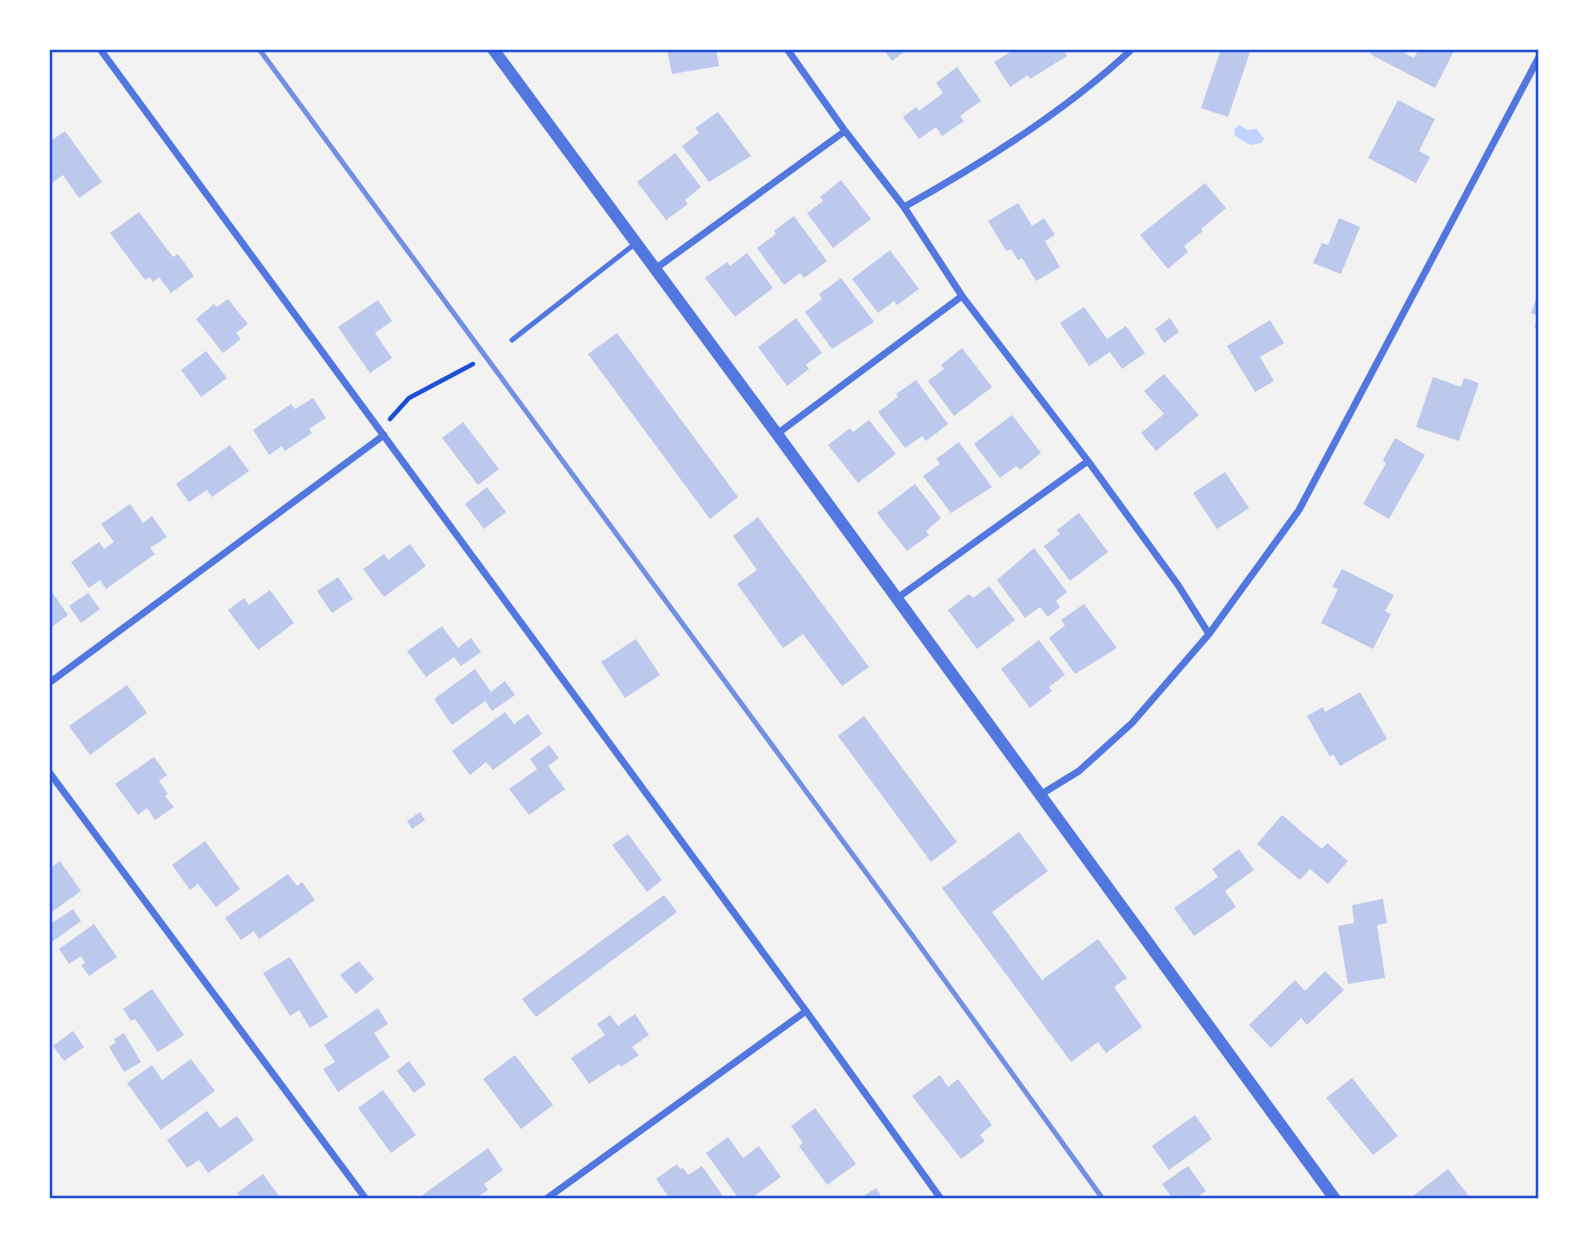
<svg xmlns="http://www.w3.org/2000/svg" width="1588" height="1248" font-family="'Nunito Sans',sans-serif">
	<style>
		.water { fill: #bfd3fe }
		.building { fill: #bdc9ec }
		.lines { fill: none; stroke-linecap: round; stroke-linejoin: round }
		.path { stroke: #1d4ed8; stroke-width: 4.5 }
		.service { stroke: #5277de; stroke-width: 5 }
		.minor { stroke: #5277de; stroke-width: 7 }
		.tertiary { stroke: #5277de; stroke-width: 12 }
		.rail { stroke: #7290e2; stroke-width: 5 }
		.neatline { fill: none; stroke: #1d4ed8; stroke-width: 2.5 }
	</style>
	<rect width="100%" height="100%" fill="#f2f2f2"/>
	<path class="water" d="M1239 125 1248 130 1257 129 1264 139 1261 143 1250 145 1235 136 1234 129Z"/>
	<path class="building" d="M667 49H716L719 66 672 74Z
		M883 49H908L892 61Z
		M1011 49H1063L1067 56 1030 79 1028 75 1010 87 994 62 1012 51Z
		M1221 49H1251L1228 117 1201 108Z
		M1372 49H1397L1414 58 1419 49H1455L1435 88 1370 54Z
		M957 67 981 101 960 116 964 121 942 136 936 127 919 139 903 117 916 107 919 111 943 93 936 83Z
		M1398 100 1435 119 1419 151 1430 157 1416 183 1368 158Z
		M718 112 751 156 709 182 682 146 699 133 695 128Z
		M65 131 102 182 79 198 63 175 49 185V142Z
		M675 153 701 187 685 200 688 204 666 220 637 182Z
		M841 180 871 219 833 248 807 213 823 201 820 197Z
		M1205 183 1226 208 1201 229 1203 231 1184 246 1188 252 1168 269 1140 235Z
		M1018 203 1032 226 1044 218 1055 235 1045 241 1060 267 1036 281 1022 258 1018 260 1011 249 1006 251 988 221Z
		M139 212 173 257 178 254 194 276 171 293 159 277 153 282 150 277 145 280 110 233Z
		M794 216 827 261 804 278 800 273 784 285 757 248 776 234 774 231Z
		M1339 218 1360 227 1341 274 1313 263 1322 243 1328 245Z
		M890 250 919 289 897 305 894 301 878 313 852 279Z
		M747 253 773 288 735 317 705 278 727 262 730 266Z
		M841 278 874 322 832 349 805 312 822 299 819 294Z
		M228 299 248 324 236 333 241 339 223 353 196 319 214 304 217 307Z
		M1536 299 1539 300V329L1534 327 1538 316 1531 313Z
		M378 300 392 321 375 333 392 358 370 373 338 327Z
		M1084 307 1107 339 1126 326 1145 353 1122 369 1110 352 1089 366 1060 323Z
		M796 318 822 353 806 365 809 369 787 386 758 347Z
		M1170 318 1179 332 1164 343 1155 329Z
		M1270 320 1284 343 1260 357 1274 381 1255 392 1227 346Z
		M617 333 738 497 710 519 588 354Z
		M962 348 992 387 954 416 928 381 944 369 941 365Z
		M206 351 227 378 201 397 181 370Z
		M1164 374 1199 415 1156 451 1141 433 1164 414 1144 391Z
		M1433 377 1461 387 1464 378 1479 383 1459 441 1416 427Z
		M916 380 948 424 926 441 922 436 905 448 878 412 898 397 896 394Z
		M313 398 326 418 309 429 312 433 285 451 282 446 269 455 253 430 291 404 295 409Z
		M1012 415 1041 453 1020 470 1016 466 1000 478 974 444Z
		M869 420 896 454 858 483 828 445 850 428 853 432Z
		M463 422 499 469 478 485 442 438Z
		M1395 438 1425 455 1389 519 1363 504 1386 463 1383 460Z
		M959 442 992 487 951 513 923 476 940 464 936 459Z
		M230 445 249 471 212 497 207 490 189 502 176 484Z
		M1225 472 1249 508 1217 529 1193 493Z
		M915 484 941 518 926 531 929 535 907 551 877 513Z
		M487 487 506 512 484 529 465 504Z
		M130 504 143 523 152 516 167 537 150 548 155 554 106 589 100 580 89 588 71 562 99 542 104 549 114 542 101 524Z
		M1079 513 1108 552 1070 581 1044 546 1060 534 1057 530Z
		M758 517 869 667 842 686 803 634 783 648 737 584 757 570 733 536Z
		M410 544 426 566 384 597 363 569 384 554 388 560Z
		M1034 548 1067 592 1056 601 1060 607 1048 617 1040 607 1025 618 997 580Z
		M1342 569 1394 595 1385 611 1391 614 1373 649 1321 623 1338 589 1332 587Z
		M338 577 353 599 332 613 317 591Z
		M989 586 1015 620 977 649 948 610 969 594 973 598Z
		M49 588 68 615 49 629Z
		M270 590 294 623 258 650 228 610 244 598 249 605Z
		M88 593 100 609 81 623 69 606Z
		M1084 604 1117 648 1075 674 1049 638 1065 625 1061 620Z
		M442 626 458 648 471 638 481 652 461 666 454 657 426 677 407 651Z
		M636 639 660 675 625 698 601 662Z
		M1039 640 1065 675 1049 687 1052 691 1030 708 1001 669Z
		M475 669 491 692 505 681 515 695 492 711 485 701 452 725 434 699Z
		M127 685 147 713 90 755 69 726Z
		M1360 692 1387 739 1340 766 1333 754 1330 757 1307 716 1323 707 1325 712Z
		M505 712 514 724 528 714 542 734 493 770 486 762 470 775 452 751Z
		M864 716 957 842 931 862 838 736Z
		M549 745 559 758 548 766 565 789 529 815 509 789 537 769 530 759Z
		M154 757 167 775 159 781 168 794 165 796 174 807 155 820 147 808 138 815 115 784Z
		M420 812 425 820 412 829 407 821Z
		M1282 815 1322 849 1327 843 1348 861 1328 884 1310 869 1300 880 1257 844Z
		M1019 832 1048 871 992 912 1042 980 1098 939 1127 978 1114 987 1142 1027 1106 1053 1098 1042 1071 1062 942 888Z
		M628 834 662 880 647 892 612 845Z
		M205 841 240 889 216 907 198 884 190 890 172 865Z
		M1239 849 1254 870 1225 891 1236 907 1194 936 1174 908 1218 877 1212 869Z
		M60 861 81 891 49 914V869Z
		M288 874 297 886 302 882 315 900 259 939 254 931 241 940 225 918Z
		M664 895 677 912 536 1017 522 999Z
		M1383 899 1387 923 1377 925 1385 978 1348 984 1338 926 1354 923 1352 905Z
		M73 909 81 921 49 944V925Z
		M94 924 117 957 89 976 81 965 85 963 81 956 69 964 59 949Z
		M290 957 328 1017 310 1028 299 1010 290 1016 263 973Z
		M359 961 374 979 356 994 340 975Z
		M1325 971 1344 990 1307 1025 1301 1018 1271 1048 1249 1025 1295 980 1305 991Z
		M152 989 184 1035 158 1052 135 1019 131 1021 123 1009Z
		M378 1008 388 1024 374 1033 390 1057 338 1092 323 1069 335 1062 324 1045Z
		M635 1014 649 1035 632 1047 639 1055 621 1067 619 1064 589 1084 571 1058 605 1035 597 1024 610 1015 618 1026Z
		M73 1031 84 1047 64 1061 53 1046Z
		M124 1033 141 1062 124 1072 109 1047 116 1042 114 1039Z
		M515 1055 553 1105 521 1129 483 1079Z
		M191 1059 215 1091 161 1130 127 1083 152 1065 162 1080Z
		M409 1061 426 1084 414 1093 397 1071Z
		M940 1075 948 1087 958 1079 992 1125 980 1135 985 1141 961 1159 912 1096Z
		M1352 1078 1398 1136 1373 1155 1326 1098Z
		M383 1090 416 1135 391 1153 358 1108Z
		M815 1108 856 1164 827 1185 799 1146 803 1143 791 1126Z
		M207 1111 220 1128 237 1116 254 1140 208 1173 199 1160 187 1168 167 1140Z
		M1195 1115 1212 1139 1169 1170 1152 1146Z
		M728 1137 743 1158 759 1146 781 1177 750 1199H739L706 1153Z
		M488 1148 503 1170 484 1184 488 1190 475 1199H417Z
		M677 1164 680 1169 683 1168 688 1175 702 1166 725 1199H670L656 1179Z
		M1188 1166 1206 1191 1194 1199H1173L1162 1184Z
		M1448 1169 1471 1199H1409Z
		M263 1174 281 1199H242L237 1193Z
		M876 1188 883 1199H859Z"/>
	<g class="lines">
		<path class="path" d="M390 419 409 398 473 364"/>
		<path class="service" d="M512 340 636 243"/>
		<path class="minor" d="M100 49 806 1011 941 1199
			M787 49 845 131 904 207 962 296 1088 461 1178 585 1209 634
			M904 207C983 163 1066 111 1132 49
			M655 269 845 131
			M777 434 962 296
			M896 599 1088 461
			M49 683 384 435
			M49 772 366 1199
			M1040 795 1079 771 1132 723 1209 634 1299 510 1539 57
			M546 1199 806 1011"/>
		<path class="tertiary" d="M493 49 777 434 1335 1199"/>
		<path class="rail" d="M259 49 912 935 1103 1199"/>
	</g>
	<rect width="1588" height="1248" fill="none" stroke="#ffffff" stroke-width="102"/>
	<rect x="51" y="51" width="1486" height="1146" class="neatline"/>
</svg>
